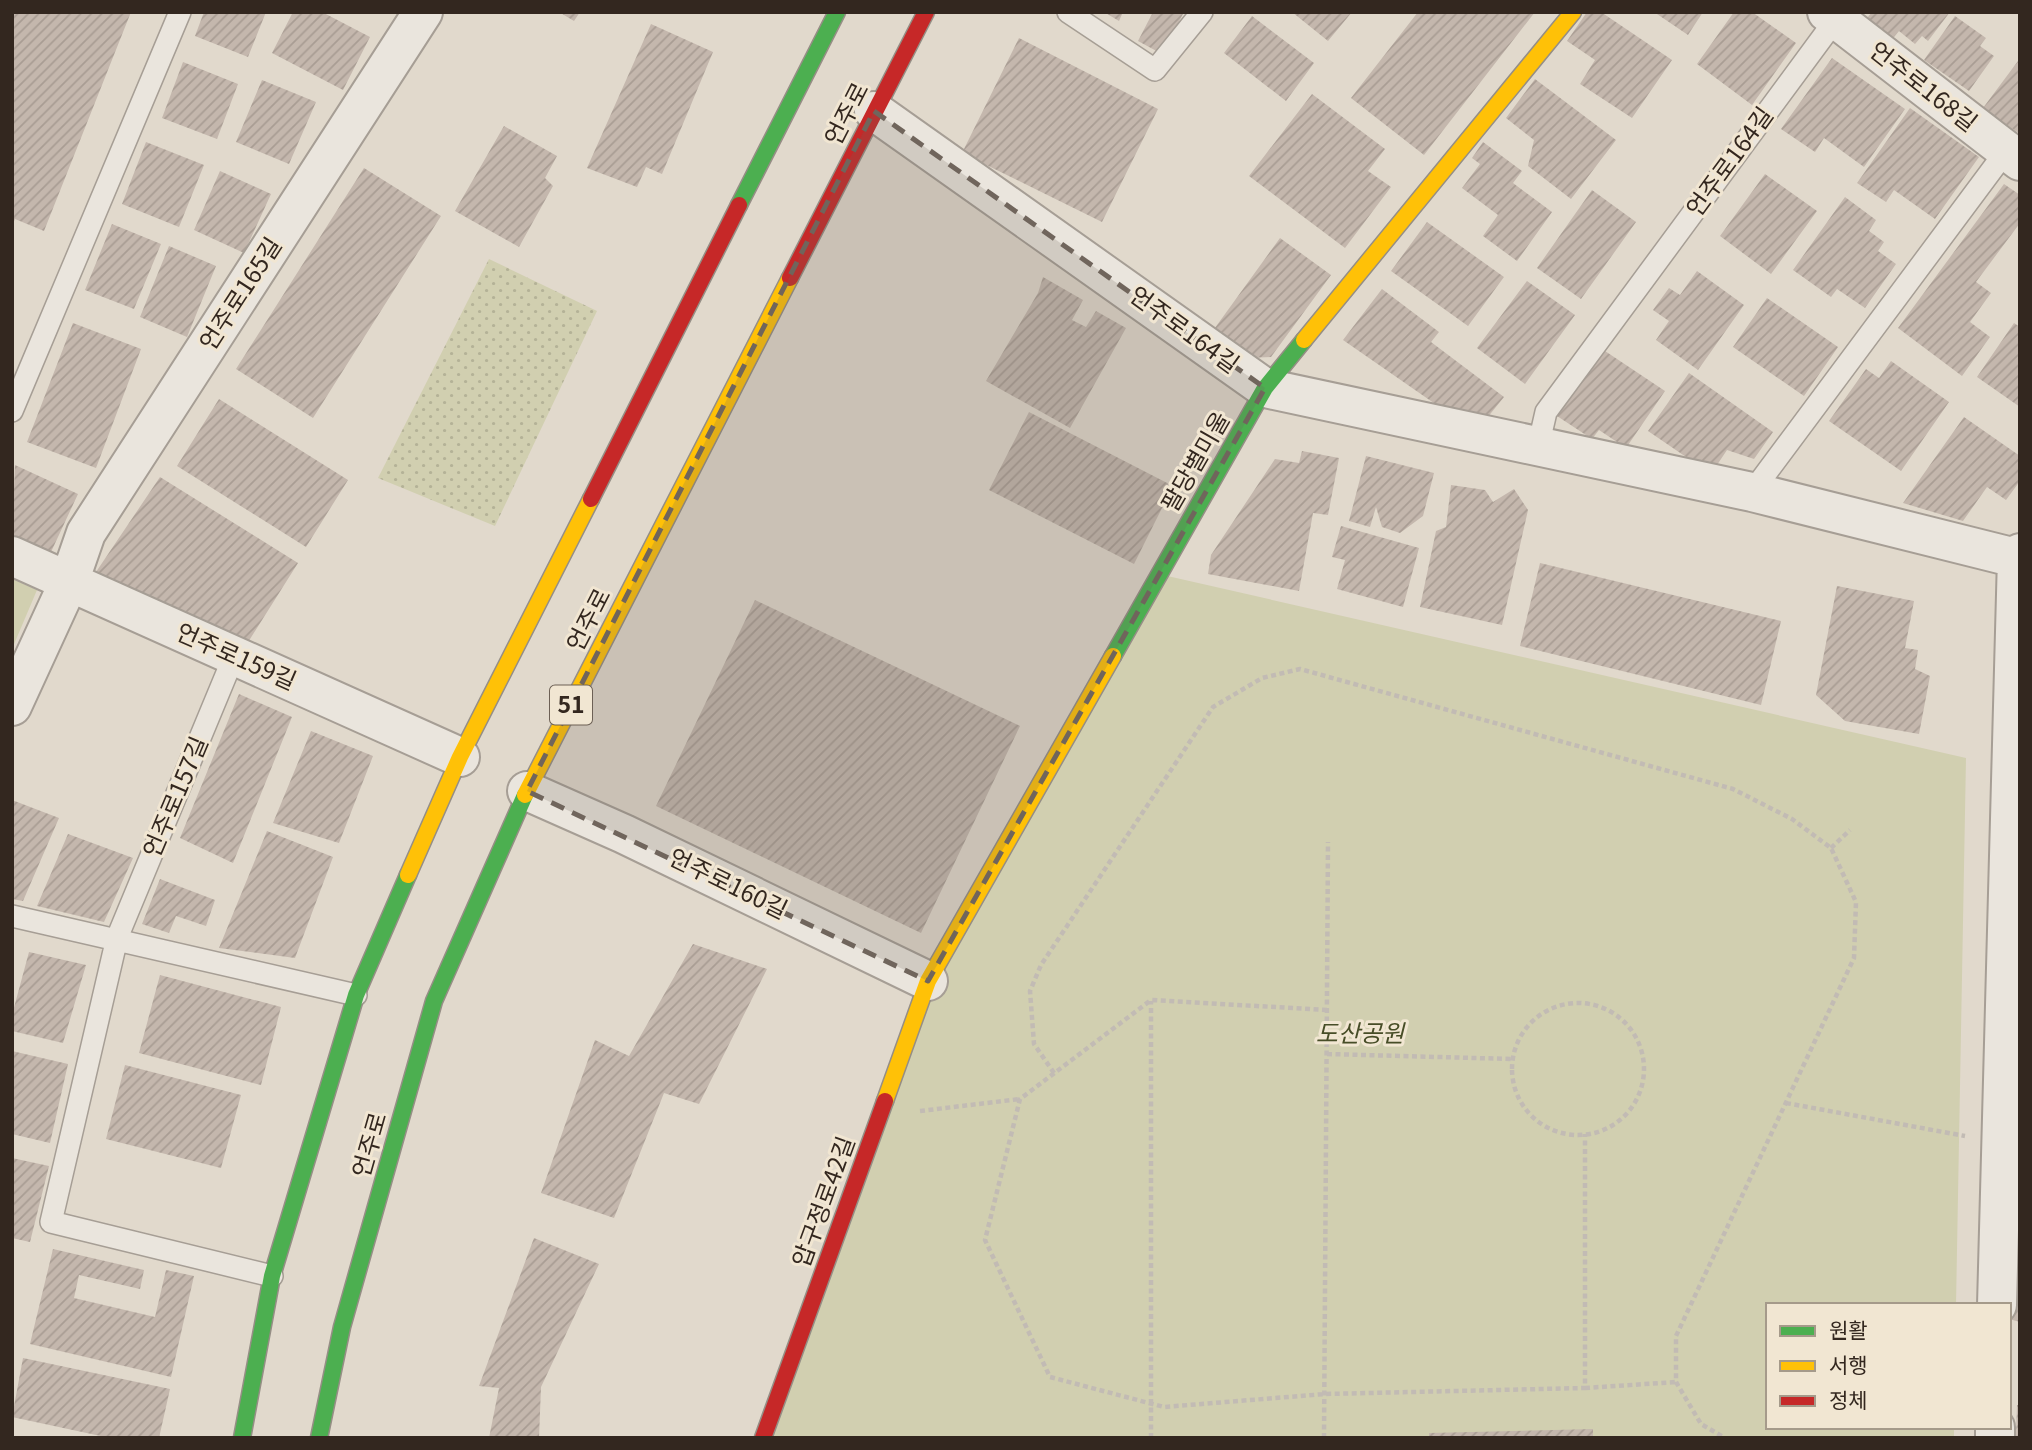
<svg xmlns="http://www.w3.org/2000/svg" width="2032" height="1450" font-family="Georgia,'Noto Sans KR',serif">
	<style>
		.green { fill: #d1cfb0 }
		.garden { fill: url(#garden-dots) }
		.building { fill: url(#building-hatch) }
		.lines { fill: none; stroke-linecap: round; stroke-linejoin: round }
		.lane-casing { stroke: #a69e95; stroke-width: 24 }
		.street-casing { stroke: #a69e95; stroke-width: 42 }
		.fast-casing { stroke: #958e85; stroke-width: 19 }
		.slow-casing { stroke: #958e85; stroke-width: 19 }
		.jam-casing { stroke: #958e85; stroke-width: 19 }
		.path { stroke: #c2bbb4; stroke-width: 4.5; stroke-dasharray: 5 3.5; stroke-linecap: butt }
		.lane { stroke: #eae5dd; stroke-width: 21 }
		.street { stroke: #eae5dd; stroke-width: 38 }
		.fast { stroke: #4caf50; stroke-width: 16 }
		.slow { stroke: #ffc107; stroke-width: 16 }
		.jam { stroke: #c62828; stroke-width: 16 }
		.marked { fill: #70655c; fill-opacity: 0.2; stroke: #70655c; stroke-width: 5; stroke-dasharray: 14 9; stroke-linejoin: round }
		.labels { text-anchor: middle; stroke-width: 6; stroke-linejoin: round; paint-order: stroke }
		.shield { fill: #f1e6d2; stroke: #6c6055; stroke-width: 2 }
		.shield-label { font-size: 23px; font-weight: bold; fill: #33271f }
		.street-label { font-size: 24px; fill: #33271f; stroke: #f1e6d2 }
		.park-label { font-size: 24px; font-style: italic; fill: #474d27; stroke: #f1e6d2 }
	</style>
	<defs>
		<pattern id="garden-dots" width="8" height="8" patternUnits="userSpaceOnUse" patternTransform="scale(1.75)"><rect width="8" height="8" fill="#d1cfb0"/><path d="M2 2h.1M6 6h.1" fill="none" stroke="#b4b297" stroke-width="1.8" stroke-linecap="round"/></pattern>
		<pattern id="building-hatch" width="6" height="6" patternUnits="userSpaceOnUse" patternTransform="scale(1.75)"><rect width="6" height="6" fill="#c4b7ad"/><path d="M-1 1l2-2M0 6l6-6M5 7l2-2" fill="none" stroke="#a99d94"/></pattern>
	</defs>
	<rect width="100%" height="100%" fill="#e1d9cc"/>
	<path class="green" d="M1163 575 1966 758 1956 1305H1768V1427H1954V1438H761L942 950Z
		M12 579 37 590 12 649Z"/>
	<path class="garden" d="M489 259 597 311 495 526 378 478Z"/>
	<path class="building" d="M12 12H131L44 231 15 219 12 226Z
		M204 12H266L248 57 195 36Z
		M293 12H322L370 37 343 90 272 53Z
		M559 12H580L574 21Z
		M1104 12H1123L1119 21Z
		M1153 12H1184L1162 54 1138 41Z
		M1292 12H1352L1328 41Z
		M1418 12H1535L1424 155 1351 98Z
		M1587 12H1601L1672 60 1632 118 1580 84 1595 60 1567 41Z
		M1654 12H1703L1688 35Z
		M1734 12H1752L1796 43 1752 105 1697 64Z
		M1872 12H1950L1928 41 1922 36 1915 44 1899 31 1889 43 1863 23Z
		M1252 16 1314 63 1286 101 1224 53Z
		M1955 16 1986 38 1980 46 1994 56 1969 91 1924 60Z
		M651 24 713 52 662 174 646 167 637 187 587 168Z
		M1019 38 1158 109 1102 222 962 153Z
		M1832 58 1905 109 1864 167 1824 138 1815 152 1781 129Z
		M2018 61 2020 62V134L1983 108Z
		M183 62 238 84 217 139 162 118Z
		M1535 79 1616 140 1571 199 1528 166 1534 140 1506 118Z
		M262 80 316 102 289 164 236 142Z
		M1312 94 1385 149 1368 171 1391 187 1345 248 1249 176Z
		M1910 108 1979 157 1935 219 1894 190 1886 202 1857 183Z
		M504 126 557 156 545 178 553 186 519 247 455 211Z
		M146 142 204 165 179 227 122 204Z
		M1483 142 1522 171 1513 183 1552 212 1517 261 1483 236 1498 215 1462 188 1480 164 1472 158Z
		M364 168 441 216 313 418 236 369Z
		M220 171 271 194 244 253 194 230Z
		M1765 174 1817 211 1771 274 1720 236Z
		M2004 184 2020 195V223L1976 282 1991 293 1970 322 1990 337 1962 376 1898 328Z
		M1592 190 1636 222 1581 299 1537 268Z
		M1845 197 1876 220 1869 231 1884 242 1878 251 1896 264 1865 308 1837 289 1831 297 1793 270Z
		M1427 222 1504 277 1468 326 1391 271Z
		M112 224 161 244 134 309 85 290Z
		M1280 238 1331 275 1271 357 1248 358 1212 332Z
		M169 246 216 266 187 337 140 317Z
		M1697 271 1744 305 1698 370 1656 340 1669 321 1653 310 1669 288 1680 295Z
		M1043 277 1083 300 1072 320 1086 327 1096 311 1126 328 1070 428 986 381 1038 293Z
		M1527 281 1575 315 1525 384 1477 348Z
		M1382 289 1439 332 1431 342 1504 397 1487 418 1441 408 1343 340Z
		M1767 298 1838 347 1804 396 1733 347Z
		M73 323 141 349 96 468 27 442Z
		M2014 323 2020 327V407L1977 377Z
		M1602 349 1665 391 1626 448 1599 430 1592 439 1557 416Z
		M1891 361 1949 402 1901 471 1829 421 1866 369 1879 378Z
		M1689 373 1773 432 1754 459 1727 450 1711 474 1648 431Z
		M219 399 348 480 306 547 177 466Z
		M1029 412 1173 486 1134 564 989 490Z
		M1964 417 2020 456V481L2006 500 1987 487 1963 521 1903 503Z
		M1302 451 1339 458 1328 515 1313 513 1299 591 1208 574 1211 555 1275 459 1299 463Z
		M1366 456 1434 473 1423 516 1400 533 1382 527 1376 507 1370 527 1349 521Z
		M15 465 78 494 51 552 12 535Z
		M160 477 298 563 245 647 138 601 96 572Z
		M1451 485 1485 490 1493 502 1514 489 1528 510 1502 625 1420 607 1436 531 1446 527Z
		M1341 526 1419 548 1403 607 1337 589 1345 560 1332 557Z
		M1540 563 1781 621 1761 705 1520 646Z
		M1837 586 1914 601 1905 648 1918 650 1915 669 1930 676 1919 734 1845 721 1816 695Z
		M755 600 1020 726 921 933 656 806Z
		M239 694 292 717 233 863 180 838Z
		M311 731 373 756 339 843 273 823Z
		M12 800 59 818 23 901 12 899Z
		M267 831 333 857 295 958 219 948Z
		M68 834 133 858 104 922 37 906Z
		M160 879 215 900 206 926 176 916 169 933 142 924Z
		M693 944 767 969 699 1104 664 1093 614 1218 541 1193 595 1040 629 1056Z
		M29 952 86 965 63 1043 12 1031V1015Z
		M160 975 281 1007 261 1085 139 1053Z
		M12 1051 68 1064 50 1143 12 1134Z
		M125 1065 241 1095 221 1168 106 1139Z
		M12 1158 49 1166 30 1242 12 1238Z
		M534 1238 599 1264 541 1387 539 1438H489L499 1388 479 1386Z
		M53 1249 144 1270 140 1289 79 1275 74 1298 155 1317 166 1270 194 1276 171 1377 30 1344Z
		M2020 1273V1322L2009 1319V1306Z
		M23 1358 170 1389 159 1438H110L12 1417Z
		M2017 1405H2020V1438H2016Z
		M1593 1429V1438H1429V1433Z"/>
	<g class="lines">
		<g class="lane-casing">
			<path id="lane" d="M1068 12 1155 70 1202 12
				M12 411 180 12
				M1538 447 1546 412 1836 19
				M1752 492 2006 151
				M234 656 117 938 51 1222 272 1276
				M12 916 356 995"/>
		</g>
		<g class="street-casing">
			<path id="street" d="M1827 12 2020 161
				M874 111 1265 388 1752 492 2020 559
				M12 556 460 757
				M12 706 69 582 86 533 423 12
				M527 791 624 834 928 981
				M1997 1305 2017 557 2020 553
				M1995 1438V1427"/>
		</g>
		<g class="fast-casing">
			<path id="fast" d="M739 205 837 12
				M1113 656 1265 388 1304 340
				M242 1438 272 1276 356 995 408 875
				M319 1438 342 1327 434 1001 525 795"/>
		</g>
		<g class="slow-casing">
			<path id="slow" d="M1304 340 1573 12
				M525 795 790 278
				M408 875 460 757 591 499
				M885 1101 928 981 1113 656"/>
		</g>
		<g class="jam-casing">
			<path id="jam" d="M790 278 926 12
				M591 499 739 205
				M763 1438 885 1101"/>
		</g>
		<path class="path" d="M1831 848 1850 830
			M1512 1069a66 66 0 1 1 132 0a66 66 0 1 1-132 0Z
			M1327 1010 1151 1000 1020 1099 985 1240 1050 1377 1164 1407 1325 1394 1585 1388V1134
			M1327 1054 1512 1059
			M1054 1073 1034 1044 1030 991 1041 965 1213 707 1262 678 1300 669 1733 789 1792 819 1831 848 1856 902 1854 958 1676 1336V1382L1701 1424 1725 1438
			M1786 1103 1965 1136
			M920 1111 1020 1099
			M1585 1388 1676 1382
			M1151 1438V1001
			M1324 1438 1328 842"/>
		<use href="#lane" class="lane"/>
		<use href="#street" class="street"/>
		<use href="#fast" class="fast"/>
		<use href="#slow" class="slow"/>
		<use href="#jam" class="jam"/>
	</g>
	<path class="marked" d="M874 111 1265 388 928 981 527 791Z"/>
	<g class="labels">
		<rect class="shield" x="550" y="685.5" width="42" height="39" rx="5"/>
		<g class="shield-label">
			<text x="571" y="713">51</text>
		</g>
		<g class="street-label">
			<text transform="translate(1923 87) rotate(38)" y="8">언주로168길</text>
			<text transform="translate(847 114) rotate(-63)" y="8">언주로</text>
			<text transform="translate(1730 162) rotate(-54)" y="8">언주로164길</text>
			<text transform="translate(241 294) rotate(-57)" y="8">언주로165길</text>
			<text transform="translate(1184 330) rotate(36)" y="8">언주로164길</text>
			<text transform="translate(1196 462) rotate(-60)" y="8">팔당별미울</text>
			<text transform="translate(589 620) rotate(-63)" y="8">언주로</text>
			<text transform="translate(236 657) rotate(24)" y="8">언주로159길</text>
			<text transform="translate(176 797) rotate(-67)" y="8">언주로157길</text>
			<text transform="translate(728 884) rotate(26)" y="8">언주로160길</text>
			<text transform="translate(370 1145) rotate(-74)" y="8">언주로</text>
			<text transform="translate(824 1202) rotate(-70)" y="8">압구정로42길</text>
		</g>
		<g class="park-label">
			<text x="1360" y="1042">도산공원</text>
		</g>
	</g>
	<rect width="2032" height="1450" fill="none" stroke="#33271f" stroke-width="28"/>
	<rect x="1766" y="1303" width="245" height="126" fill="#f1e6d2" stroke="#a59a8a" stroke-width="2"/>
	<rect x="1780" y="1326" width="35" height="10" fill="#4caf50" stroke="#a59a8a" stroke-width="2"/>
	<text x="1829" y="1338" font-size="21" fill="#33271f">원활</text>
	<rect x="1780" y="1361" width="35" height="10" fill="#ffc107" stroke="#a59a8a" stroke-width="2"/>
	<text x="1829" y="1373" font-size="21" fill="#33271f">서행</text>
	<rect x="1780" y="1396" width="35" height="10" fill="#c62828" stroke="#a59a8a" stroke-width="2"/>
	<text x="1829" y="1408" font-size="21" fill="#33271f">정체</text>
</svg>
